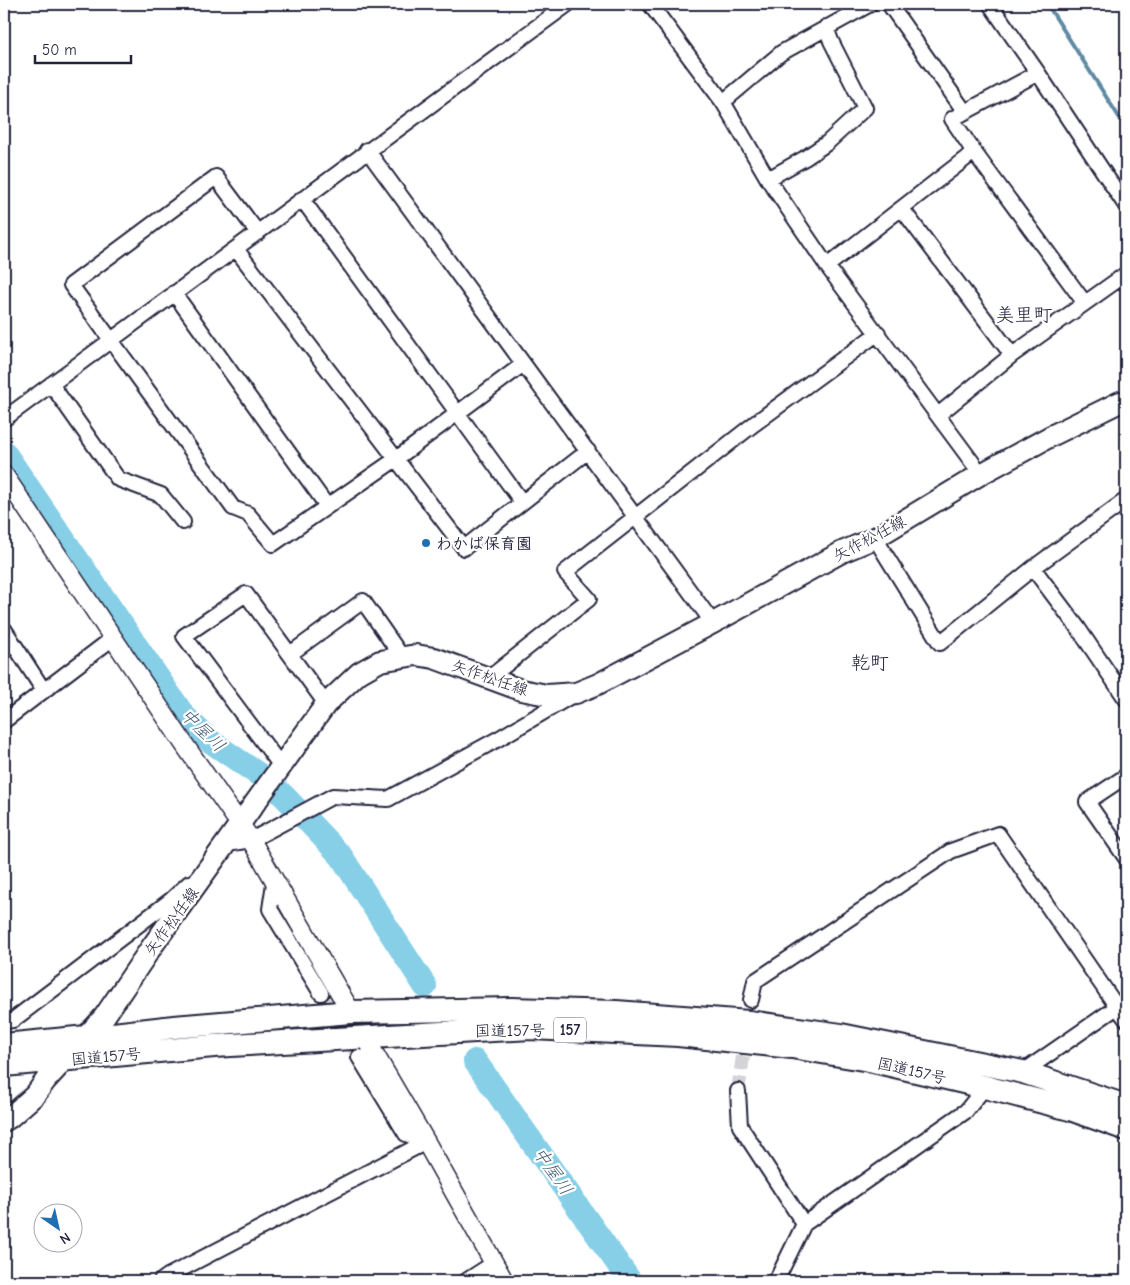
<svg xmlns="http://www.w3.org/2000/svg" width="1130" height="1285" font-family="'Comic Neue','Klee One',sans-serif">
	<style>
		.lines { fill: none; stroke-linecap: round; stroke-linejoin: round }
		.stream { stroke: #5e8aa2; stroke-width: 4 }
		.river { stroke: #86cfe7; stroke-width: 24 }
		.minor-tunnel { stroke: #d3d3d8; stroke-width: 14; stroke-dasharray: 14 7; stroke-linecap: butt }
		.minor-casing { stroke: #22223b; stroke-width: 18 }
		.tertiary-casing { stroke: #22223b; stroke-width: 21 }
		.secondary-casing { stroke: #22223b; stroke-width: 24 }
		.trunk-casing { stroke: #22223b; stroke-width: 26 }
		.minor { stroke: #fff; stroke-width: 14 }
		.tertiary { stroke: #fff; stroke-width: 18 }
		.secondary { stroke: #fff; stroke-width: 20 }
		.trunk { stroke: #fff; stroke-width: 22 }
		.poi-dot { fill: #1f6fb2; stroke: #fff; stroke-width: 2 }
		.labels { text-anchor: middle; stroke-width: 4.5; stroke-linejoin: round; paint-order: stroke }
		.shield { fill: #fff; stroke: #646476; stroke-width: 1 }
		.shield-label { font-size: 15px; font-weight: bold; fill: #22223b }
		.street-label { font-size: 16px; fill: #22223b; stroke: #fff }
		.poi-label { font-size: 16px; font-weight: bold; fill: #22223b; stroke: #fff; text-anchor: start }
		.water-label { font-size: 18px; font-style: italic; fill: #455f77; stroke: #fff }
		.quarter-label { font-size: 19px; fill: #22223b; stroke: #fff }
	</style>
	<rect width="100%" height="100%" fill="#fff"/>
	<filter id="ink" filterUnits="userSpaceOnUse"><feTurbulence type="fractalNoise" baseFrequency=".02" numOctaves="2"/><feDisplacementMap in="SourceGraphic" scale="10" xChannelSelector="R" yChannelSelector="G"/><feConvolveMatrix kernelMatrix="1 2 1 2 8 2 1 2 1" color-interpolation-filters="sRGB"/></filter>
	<g filter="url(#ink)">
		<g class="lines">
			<path class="stream" d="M1047 4 1126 128"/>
			<path class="river" d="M4 452 184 716 210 741 261 776 284 796 341 856 425 986
				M475 1061 630 1281"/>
			<path class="minor-tunnel" d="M321 993 359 1057
				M738 1091 751 1000"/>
			<g class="minor-casing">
				<path id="minor" d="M650 4 723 102 768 179 827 266 981 474
					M889 4 965 112
					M990 4 1038 73
					M723 102 781 53 870 4
					M367 150 713 623
					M974 152 1084 302
					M768 179 805 158 827 143 865 108 831 41 826 27
					M302 199 522 502
					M902 209 1012 355
					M258 233 216 177 71 285 233 508 248 514 273 544 396 459 522 365
					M236 249 464 548 588 451
					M827 266 974 152 952 119 1038 73 1126 206
					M174 293 327 506
					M51 384 118 479 161 495 183 522
					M938 415 1012 355 1126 274
					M4 419 568 4
					M875 538 940 643 1033 568 1126 500
					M1033 568 1078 628 1126 699
					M4 629 44 691
					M290 654 363 601 402 657
					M489 678 589 599 565 572 754 424 878 333
					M4 721 113 638
					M281 766 184 636 246 594 326 704
					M1126 776 1087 802 1126 858
					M223 848 227 844 251 840 333 796 388 799 498 739 571 696
					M274 883 270 909 321 993
					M751 1000 755 981 951 851 998 834 1117 1007 1023 1072
					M1126 1000 1117 1007 1126 1019
					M4 1021 13 1020 171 900 189 883
					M359 1057 406 1134 426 1142
					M738 1091 740 1126 804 1224
					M161 1281 168 1276 426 1142
					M466 1281 494 1263
					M774 1281 778 1277 804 1224 966 1111 985 1087"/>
			</g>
			<g class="tertiary-casing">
				<path id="tertiary" d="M4 475 186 747 251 840 351 1012
					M364 1036 426 1142 504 1281"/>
			</g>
			<g class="secondary-casing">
				<path id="secondary" d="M4 1121 9 1118 35 1095 46 1080 104 1017 153 945 326 704 359 673 380 661 416 655 434 658 521 690 547 695 576 693 598 684 713 623 842 552 875 538 981 474 1051 436 1120 402H1126"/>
			</g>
			<g class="trunk-casing">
				<path id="trunk" d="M4 1045 87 1037 174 1027 351 1012 511 1009 616 1012 749 1022 841 1035 1023 1072 1126 1106
					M4 1065 214 1046 531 1028 678 1035 792 1047 869 1060 985 1087 1070 1109 1126 1129"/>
			</g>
			<use href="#minor" class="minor"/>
			<use href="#tertiary" class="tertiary"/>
			<use href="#secondary" class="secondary"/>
			<use href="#trunk" class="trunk"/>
		</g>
	</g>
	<circle class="poi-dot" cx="426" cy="543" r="5"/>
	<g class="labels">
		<rect class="shield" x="554" y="1017.5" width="32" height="25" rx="4"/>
		<g class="shield-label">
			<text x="570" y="1035">157</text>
		</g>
		<g class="street-label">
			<text transform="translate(869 538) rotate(-28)" y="6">矢作松任線</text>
			<text transform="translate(490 677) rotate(19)" y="6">矢作松任線</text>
			<text transform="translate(171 921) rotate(-54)" y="6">矢作松任線</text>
			<text transform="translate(510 1030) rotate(-1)" y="6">国道157号</text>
			<text transform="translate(106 1056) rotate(-5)" y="6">国道157号</text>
			<text transform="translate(912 1070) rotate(13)" y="6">国道157号</text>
		</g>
		<g class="poi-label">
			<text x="436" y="549">わかば保育園</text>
		</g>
		<g class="water-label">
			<text transform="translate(203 730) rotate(44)" y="6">中屋川</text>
			<text transform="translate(553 1171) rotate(55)" y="6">中屋川</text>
		</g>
		<g class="quarter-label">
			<text x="1024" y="321">美里町</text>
			<text x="870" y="669">乾町</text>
		</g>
	</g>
	<rect width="1130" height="1285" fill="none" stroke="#fff" stroke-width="20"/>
	<rect x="10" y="10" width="1110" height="1265" fill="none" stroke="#22223b" stroke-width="2" filter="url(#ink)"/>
	<g transform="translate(58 1228) rotate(146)"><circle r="24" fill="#ffffff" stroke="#a7a7b1"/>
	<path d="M0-4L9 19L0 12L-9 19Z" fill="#1f6fb2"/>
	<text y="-8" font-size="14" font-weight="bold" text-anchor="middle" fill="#22223b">N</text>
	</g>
	<path d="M35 55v8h96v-8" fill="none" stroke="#22223b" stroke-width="2.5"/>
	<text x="42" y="55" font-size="15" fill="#22223b" stroke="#ffffff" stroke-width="4" paint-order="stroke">50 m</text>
</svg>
